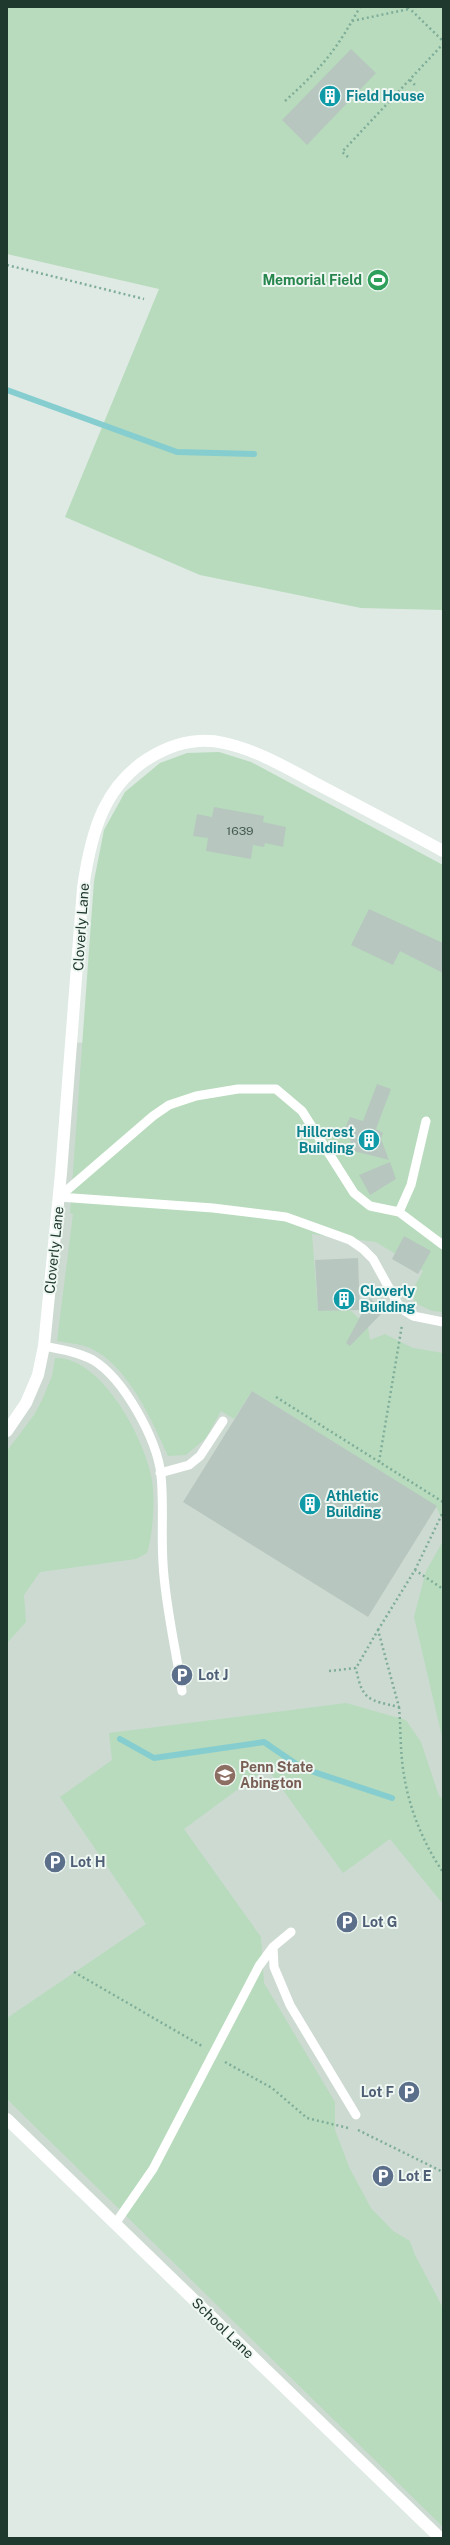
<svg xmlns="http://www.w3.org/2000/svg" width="450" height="2545" font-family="'Public Sans',sans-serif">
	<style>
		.built { fill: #cddad2 }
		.green { fill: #b7dbbc }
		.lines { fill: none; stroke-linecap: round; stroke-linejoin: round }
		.stream { stroke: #86cdd0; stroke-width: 6 }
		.building { fill: #b7c7bf }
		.path { stroke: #7fad99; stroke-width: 2.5; stroke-dasharray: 2 3; stroke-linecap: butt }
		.service { stroke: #fff; stroke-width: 9 }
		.minor { stroke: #fff; stroke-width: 12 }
		.labels { text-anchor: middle; stroke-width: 4; stroke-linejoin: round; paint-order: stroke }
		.number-label { font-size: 12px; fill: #465c53 }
		.culture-label { font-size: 14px; font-weight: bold; fill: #0d838f; stroke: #eff7f2; text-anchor: start }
		.leisure-label { font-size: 14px; font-weight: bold; fill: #27864d; stroke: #eff7f2; text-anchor: end }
		.street-label { font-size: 14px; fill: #20392f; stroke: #eff7f2 }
		.service-label { font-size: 14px; font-weight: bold; fill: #4e5e75; stroke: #eff7f2; text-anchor: start }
		.education-label { font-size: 14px; font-weight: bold; fill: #785e54; stroke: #eff7f2; text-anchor: start }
	</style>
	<rect width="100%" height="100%" fill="#deeae3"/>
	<path class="built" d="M259 1034 443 1081V2538L7 2119V1431L38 1376 72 1043Z"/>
	<path class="green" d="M7 7H443V610L361 608 200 575 65 517 159 289 7 254Z
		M219 752 251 762 443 865V1312L432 1311 415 1303 412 1291 423 1271 376 1242 312 1234 318 1311 350 1310 368 1327 370 1340 385 1334 413 1348 443 1353V1522L436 1506 252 1391 234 1419 221 1411 206 1438 186 1455 168 1456C152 1421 128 1365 90 1348 81 1344 68 1343 57 1341L73 1214 70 1213 94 881 104 830 125 792 160 763 187 753Z
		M55 1358C102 1356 146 1441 152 1480 155 1500 153 1535 147 1553L136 1559 40 1572 24 1595 26 1622 7 1643V1451L34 1415 42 1400 52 1376Z
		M443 1541V1741L414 1617 426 1571Z
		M346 1703 406 1720 421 1742 439 1796 443 1799V1904L390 1839 343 1873 267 1768 184 1829 261 1937 264 1983 335 2102V2130L350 2169 371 2208 393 2231 410 2241 415 2255 443 2308V2527L7 2099V2018L146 1924 60 1797 112 1760 109 1733Z"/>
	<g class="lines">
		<path class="stream" d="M7 390 177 452 254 454
			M120 1739 154 1758 264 1742 302 1768 392 1798"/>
	</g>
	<path class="building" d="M351 49 376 73 307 145 282 120Z
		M214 807 264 816 263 822 286 827 283 847 265 843 264 847 253 845 251 859 206 851 208 838 193 836 197 814 212 817Z
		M369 909 443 943V973L400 951 393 965 351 945Z
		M377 1084 391 1089 376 1129 383 1133 381 1139 389 1160 354 1151 349 1137 343 1133 350 1117 363 1121Z
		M390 1162 396 1179 370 1195 359 1175Z
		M404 1236 431 1251 418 1274 392 1259Z
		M358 1258 360 1310 318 1311 315 1260Z
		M370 1298 384 1311 350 1346 346 1343Z
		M252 1391 437 1506 368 1617 183 1502Z"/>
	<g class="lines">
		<path class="path" d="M408 7 443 41
			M352 21 360 7
			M410 80 416 86
			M285 101C315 74 332 56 352 21L409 9
			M348 157 342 152 443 44
			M7 265 144 299
			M276 1397 443 1502
			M379 1462 402 1325
			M415 1570 443 1512
			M378 1630 415 1570 443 1589
			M329 1671 356 1668 378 1630 399 1707C369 1700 362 1701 356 1668
			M399 1707C401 1730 400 1753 404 1775 409 1808 424 1845 443 1872
			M74 1972 202 2046
			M225 2062 272 2088 307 2118 348 2128
			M358 2130 443 2172"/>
		<path class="service" d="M59 1197 153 1116 169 1105 196 1096 238 1089H276L302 1111 354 1193 370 1206 399 1212 443 1245
			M59 1197 213 1208 286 1217 350 1240 363 1249 373 1259 398 1304 405 1311 413 1316 443 1322
			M399 1212 411 1185 426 1121
			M44 1346C60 1349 78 1352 93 1360 124 1379 157 1439 161 1475 164 1504 161 1533 163 1563 165 1605 176 1649 182 1691
			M160 1473 189 1465 200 1456 223 1421
			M273 1947 274 1967 290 2005 356 2115
			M115 2224 153 2169 259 1966 273 1947 291 1932"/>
		<path class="minor" d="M7 1431 26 1403 38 1375 44 1346 61 1173 83 888C91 831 105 778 162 751 180 742 203 738 224 743 257 750 287 768 317 784 359 806 401 828 443 851
			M7 2119 440 2538"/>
	</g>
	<defs>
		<g id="building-disc" transform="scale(1.15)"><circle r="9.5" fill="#0f9aa8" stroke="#eff7f2"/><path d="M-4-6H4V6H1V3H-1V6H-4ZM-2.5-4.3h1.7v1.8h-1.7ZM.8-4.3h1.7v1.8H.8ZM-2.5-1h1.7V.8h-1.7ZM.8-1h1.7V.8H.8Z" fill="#fff"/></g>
		<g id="stadium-disc" transform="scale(1.15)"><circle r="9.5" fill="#2e9e5b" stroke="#eff7f2"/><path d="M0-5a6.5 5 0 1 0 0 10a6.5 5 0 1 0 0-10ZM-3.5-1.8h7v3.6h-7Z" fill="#fff"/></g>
		<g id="parking-disc" transform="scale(1.15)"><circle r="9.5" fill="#5c6f8a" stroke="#eff7f2"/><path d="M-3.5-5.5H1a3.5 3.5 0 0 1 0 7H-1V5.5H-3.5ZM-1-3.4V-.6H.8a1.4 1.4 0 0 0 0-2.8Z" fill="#fff"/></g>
		<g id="university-disc" transform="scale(1.15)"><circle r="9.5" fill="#8d6e63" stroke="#eff7f2"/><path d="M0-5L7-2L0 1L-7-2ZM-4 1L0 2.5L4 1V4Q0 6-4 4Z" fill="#fff"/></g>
	</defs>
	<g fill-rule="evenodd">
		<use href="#building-disc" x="330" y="96"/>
		<use href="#stadium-disc" x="378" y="280"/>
		<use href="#building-disc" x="369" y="1140"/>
		<use href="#building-disc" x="344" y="1299"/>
		<use href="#building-disc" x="310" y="1504"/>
		<use href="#parking-disc" x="182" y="1675"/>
		<use href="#university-disc" x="225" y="1775"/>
		<use href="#parking-disc" x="55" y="1862"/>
		<use href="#parking-disc" x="347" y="1922"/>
		<use href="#parking-disc" x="409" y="2092"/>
		<use href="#parking-disc" x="383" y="2176"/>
	</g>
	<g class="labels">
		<g class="number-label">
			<text x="240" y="835">1639</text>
		</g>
		<g class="culture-label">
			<text x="346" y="101">Field House</text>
			<text x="354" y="1137" text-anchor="end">Hillcrest<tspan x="354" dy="16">Building</tspan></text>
			<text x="360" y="1296">Cloverly<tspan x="360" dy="16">Building</tspan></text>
			<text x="326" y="1501">Athletic<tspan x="326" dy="16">Building</tspan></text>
		</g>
		<g class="leisure-label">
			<text x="362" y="285">Memorial Field</text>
		</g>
		<g class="street-label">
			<text transform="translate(81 927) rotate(-86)" y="5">Cloverly Lane</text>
			<text transform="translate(54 1250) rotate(-84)" y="5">Cloverly Lane</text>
			<text transform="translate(223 2328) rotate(44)" y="5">School Lane</text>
		</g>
		<g class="service-label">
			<text x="198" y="1680">Lot J</text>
			<text x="70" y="1867">Lot H</text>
			<text x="362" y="1927">Lot G</text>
			<text x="394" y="2097" text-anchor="end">Lot F</text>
			<text x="398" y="2181">Lot E</text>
		</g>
		<g class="education-label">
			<text x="240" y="1772">Penn State<tspan x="240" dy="16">Abington</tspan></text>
		</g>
	</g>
	<rect width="450" height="2545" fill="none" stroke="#20392f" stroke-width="16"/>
</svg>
